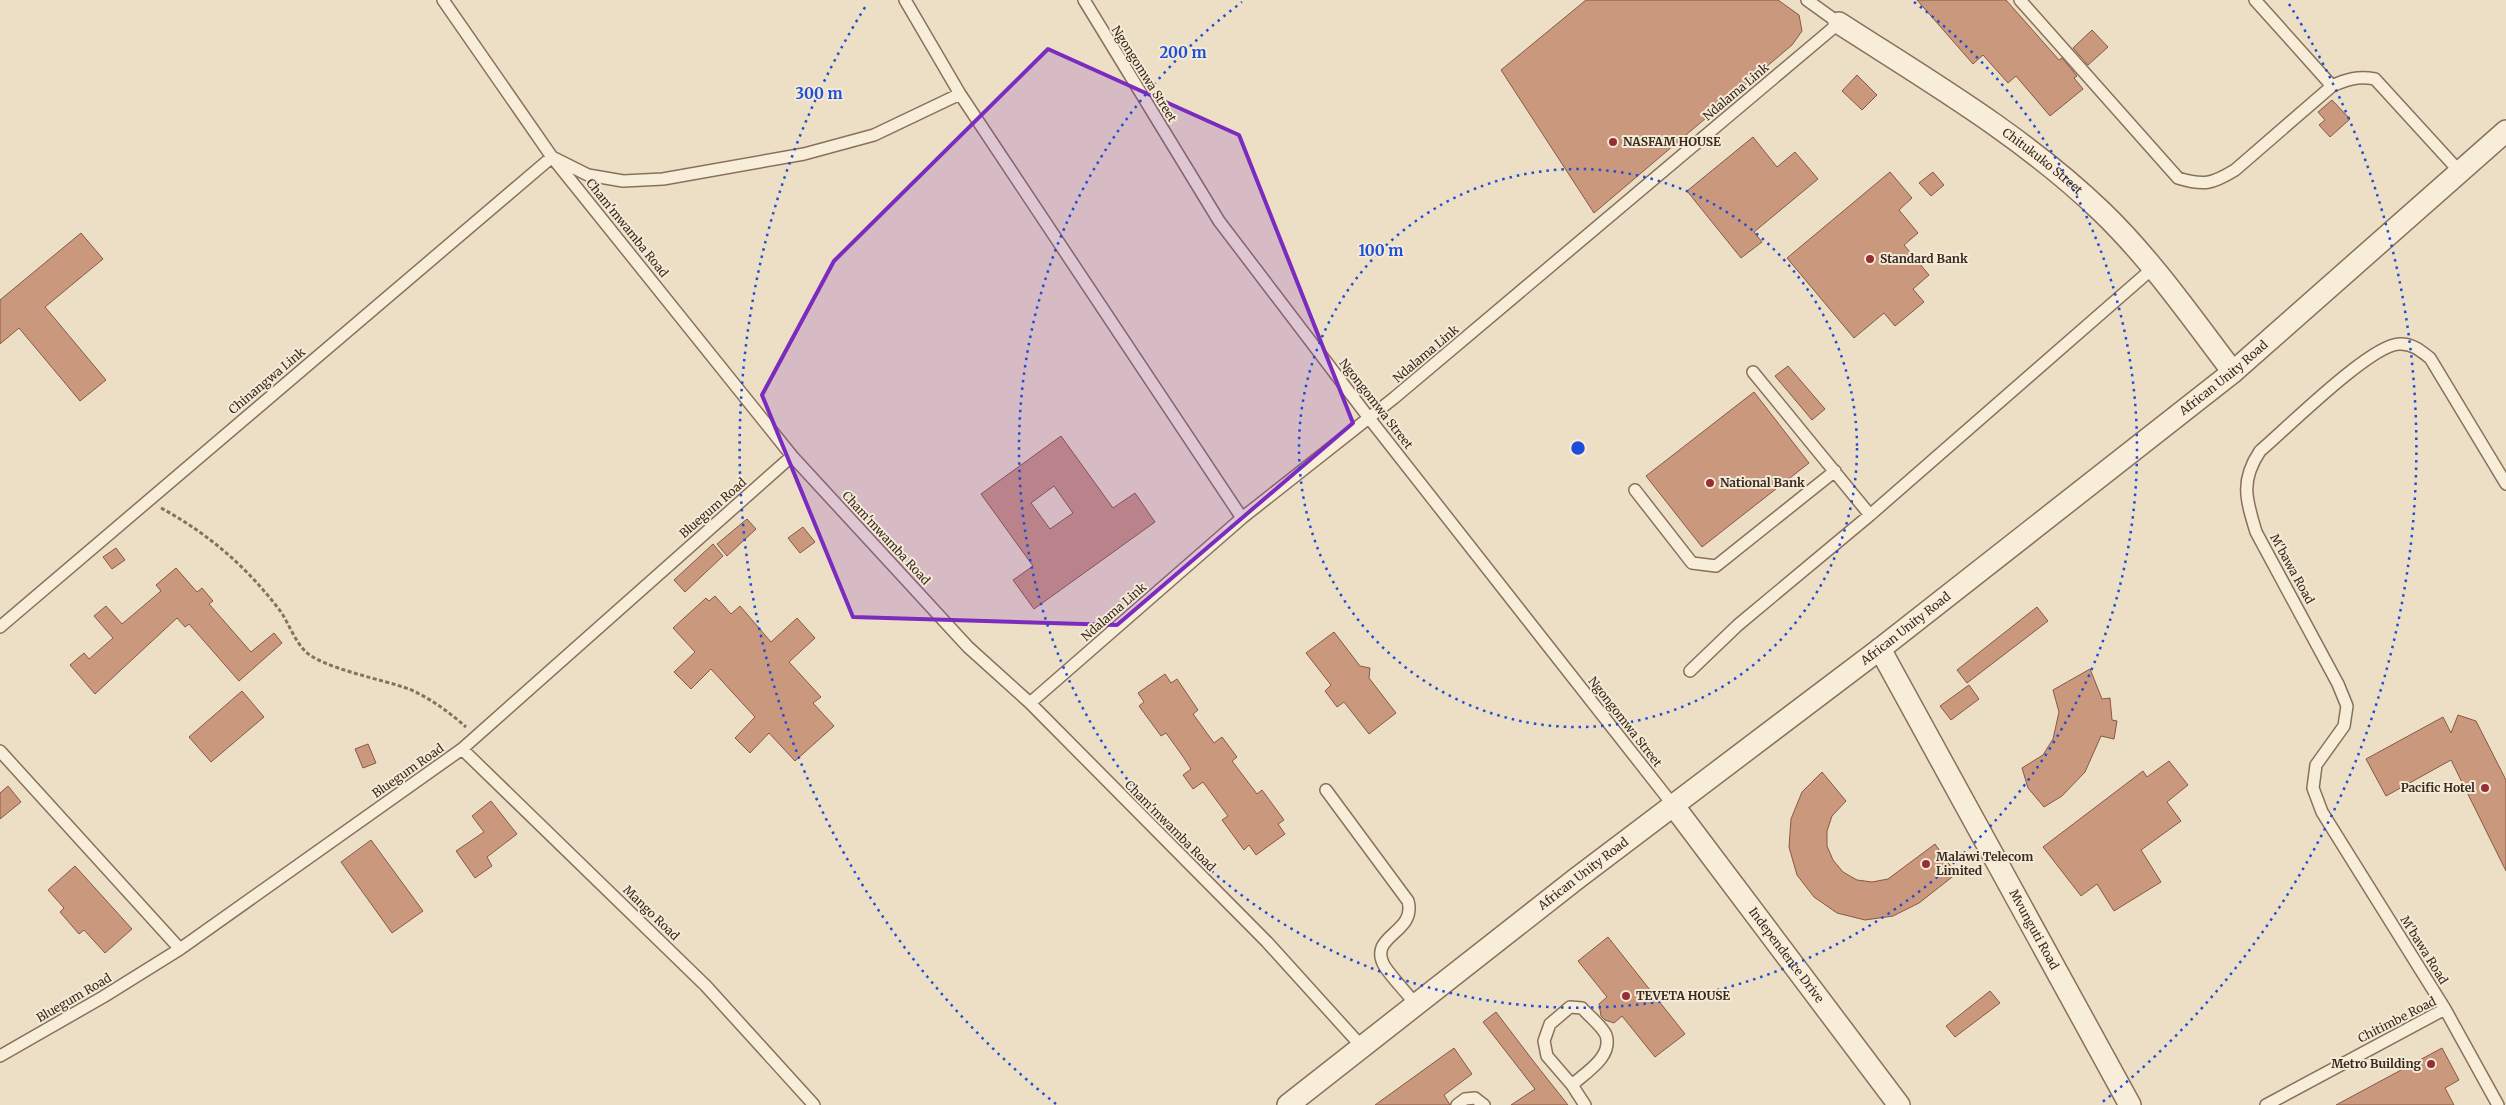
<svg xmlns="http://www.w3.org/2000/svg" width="2506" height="1105" font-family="Merriweather,serif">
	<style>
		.building { fill: #ca987d; stroke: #875943; fill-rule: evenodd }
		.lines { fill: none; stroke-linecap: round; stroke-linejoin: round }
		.lane-casing { stroke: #88715c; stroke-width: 14 }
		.street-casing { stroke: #88715c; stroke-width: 24 }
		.path { stroke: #88715c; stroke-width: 3; stroke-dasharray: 4 2.5; stroke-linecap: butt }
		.lane { stroke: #f8edd9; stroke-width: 11 }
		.street { stroke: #f8edd9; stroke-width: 21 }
		.marked { fill: #7b2cbf; fill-opacity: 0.2; stroke: #7b2cbf; stroke-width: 4; stroke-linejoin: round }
		.ring { fill: none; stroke: #1d4ed8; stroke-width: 2.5; stroke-dasharray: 2.5 5 }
		.poi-dot { fill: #962e36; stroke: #f5ead6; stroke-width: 2 }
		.labels { text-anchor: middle; stroke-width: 4; stroke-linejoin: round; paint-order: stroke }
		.street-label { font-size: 12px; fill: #392a20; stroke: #f5ead6 }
		.poi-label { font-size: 12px; font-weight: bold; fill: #392a20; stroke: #f5ead6; text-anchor: start }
		.centre { fill: #1d4ed8; stroke: #f5ead6; stroke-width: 2.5 }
		.ring-label { font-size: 15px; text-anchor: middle; font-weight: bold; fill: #1d4ed8; stroke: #f5ead6; stroke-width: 4; stroke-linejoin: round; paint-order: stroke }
	</style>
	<rect width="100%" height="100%" fill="#eddfc6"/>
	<path class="building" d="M1586 0H1778L1799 15 1802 31 1792 45 1594 213 1501 70Z
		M1917 0H2006L2059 60 2062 58 2077 76 2074 78 2083 89 2050 116 2016 76 2008 83 1983 55 1973 64Z
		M2092 30 2108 47 2088 65 2073 48Z
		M1857 75 1877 95 1862 110 1842 91Z
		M2332 100 2350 119 2330 137 2319 125 2325 120 2318 112Z
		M1753 137 1777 167 1795 152 1818 179 1754 232 1762 242 1741 258 1687 191Z
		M1890 172 1912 198 1899 210 1918 233 1904 245 1929 275 1913 289 1924 302 1895 326 1884 313 1854 338 1787 258Z
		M1933 172 1944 185 1931 196 1919 183Z
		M81 233 103 259 45 307 106 380 80 401 19 328 0 344V300Z
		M1788 366 1825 409 1812 420 1775 376Z
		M1754 392 1809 463 1702 547 1646 476Z
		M1061 436 1113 508 1135 493 1155 522 1034 609 1013 580 1033 566 981 494ZM1054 486 1073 513 1050 529 1031 503Z
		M747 519 756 529 727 556 717 544Z
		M803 527 815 542 800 553 788 538Z
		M713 544 723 556 685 592 674 580Z
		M116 548 125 560 112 569 103 557Z
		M176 568 197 592 202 588 213 601 209 604 251 652 274 633 282 643 239 681 189 624 185 627 177 618 95 694 70 665 84 653 89 659 113 638 94 616 106 606 122 624 161 591 156 585Z
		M715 596 731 614 740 606 771 642 797 618 815 638 789 662 821 697 813 703 834 726 795 761 769 733 750 753 735 738 755 717 711 669 691 689 674 672 695 652 673 628 706 598 709 601Z
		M2037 607 2048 621 1967 683 1957 670Z
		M1334 632 1360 666 1370 668 1369 678 1396 713 1369 734 1344 702 1337 707 1325 691 1331 685 1306 653Z
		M2090 669 2102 699 2110 698 2112 720 2117 721 2114 739 2101 736 2085 772 2062 796 2044 807 2028 788 2022 768 2043 755 2053 739 2059 712 2053 690Z
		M1165 674 1171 683 1177 679 1198 710 1193 714 1214 743 1222 737 1237 757 1232 761 1257 794 1262 790 1284 820 1278 824 1285 834 1256 855 1249 845 1244 850 1222 820 1228 816 1203 782 1193 789 1183 775 1191 769 1184 758 1166 733 1161 736 1139 706 1144 702 1138 693Z
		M1969 685 1979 699 1951 720 1940 706Z
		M242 691 264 717 211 762 189 737Z
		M2458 715 2476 721 2506 780V871L2451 760 2386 796 2366 759 2443 717 2451 733Z
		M368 744 376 763 363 768 355 749Z
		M2169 761 2188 785 2167 802 2181 821 2141 850 2161 882 2114 911 2097 884 2081 896 2043 847 2143 771 2147 777Z
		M1822 772 1846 801 1832 816 1827 831V846L1833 860 1843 872 1857 880 1872 882 1888 879 1935 844 1956 874 1919 903 1893 916 1865 920 1837 913 1814 897 1797 875 1789 847 1791 819 1802 792Z
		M8 786 21 802 0 819V793Z
		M491 801 517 834 487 857 492 866 475 878 456 851 484 832 472 816Z
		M371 840 423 911 392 933 341 862Z
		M75 866 132 929 105 953 84 930 79 934 60 912 64 908 48 890Z
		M1608 937 1685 1034 1655 1057 1622 1016 1614 1023 1605 1020 1601 1016 1599 1004 1607 997 1578 961Z
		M1990 991 2000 1003 1955 1037 1946 1026Z
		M1496 1012 1534 1062 1568 1105H1511L1535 1089 1483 1022Z
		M1454 1048 1472 1074 1444 1095 1450 1105H1375Z
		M2442 1048 2459 1080 2445 1088 2454 1105H2336Z"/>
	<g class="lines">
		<g class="lane-casing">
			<path id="lane" d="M443 0 552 157 792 456 968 647 1030 703 1267 942 1363 1048
				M905 0 960 94 1242 518
				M1084 0 1219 221 1369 418 1673 805
				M2020 0 2178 178C2204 186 2212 184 2235 170L2332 86C2347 79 2358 76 2375 79L2460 172
				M2255 0 2332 86
				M1753 372 1870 515
				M1635 490 1692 563 1716 566 1835 471
				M0 627 552 157 588 175 623 181 663 179 804 154 874 135 960 94
				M1690 671 1738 625 1870 515 2153 268
				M1030 703 1242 518 1394 398 1839 23 1807 0
				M462 749 706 986 814 1105
				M0 751 180 949
				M1326 790 1408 901C1417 934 1366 935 1385 967 1394 980 1407 993 1417 1006
				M2445 1009 2322 812 2313 788 2316 765 2344 726 2347 706 2338 684 2256 532C2246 499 2240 481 2260 451 2286 429 2370 345 2399 344 2412 343 2421 351 2430 358L2506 484
				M0 1056 103 997 180 949 462 749 792 456
				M1572 1085C1586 1072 1613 1057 1606 1035 1602 1026 1589 1016 1582 1008L1570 1007 1550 1024 1544 1041 1547 1056 1572 1085 1585 1105
				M1457 1105 1465 1099 1475 1098 1484 1105
				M2266 1105 2445 1009 2498 1105"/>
		</g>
		<g class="street-casing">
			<g id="street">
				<path id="s1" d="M1839 23C1929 81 2023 136 2101 211 2151 259 2191 317 2233 372"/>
				<path id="s2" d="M1880 649 2130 1105"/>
				<path id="s3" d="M1673 805 1899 1105"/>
				<path id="s4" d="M1288 1105 1576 879 1880 649 2233 372 2506 131"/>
			</g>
		</g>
		<path class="path" d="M161 508C209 534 248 568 281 612 289 624 295 641 305 651 321 668 385 680 409 689 430 698 449 712 466 727"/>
		<use href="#lane" class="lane"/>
		<use href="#street" class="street"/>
	</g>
	<path class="marked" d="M1048 49 1239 135 1353 423 1117 625 853 617 762 395 834 261Z"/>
	<g class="ring">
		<circle cx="1578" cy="448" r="279"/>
		<path d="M1914 2A559 559 0 1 1 1242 2"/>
		<path d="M1056 1104A838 838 0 0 1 867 4M2289 4A838 838 0 0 1 2100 1104"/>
	</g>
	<g class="poi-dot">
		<circle cx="1613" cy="142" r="5"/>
		<circle cx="1870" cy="259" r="5"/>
		<circle cx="1710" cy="483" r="5"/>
		<circle cx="2485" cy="788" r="5"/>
		<circle cx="1926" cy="864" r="5"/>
		<circle cx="1626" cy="996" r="5"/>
		<circle cx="2431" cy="1064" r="5"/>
	</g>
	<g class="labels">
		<g class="street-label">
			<text transform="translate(1144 74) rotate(58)" y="4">Ngongomwa Street</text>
			<text transform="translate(1736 92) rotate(-40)" y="4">Ndalama Link</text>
			<text dy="4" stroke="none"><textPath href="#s1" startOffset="246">Chitukuko Street</textPath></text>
			<text transform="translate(627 228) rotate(51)" y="4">Cham'mwamba Road</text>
			<text transform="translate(1426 354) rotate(-40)" y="4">Ndalama Link</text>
			<text dy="4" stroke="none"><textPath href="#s4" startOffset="1185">African Unity Road</textPath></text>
			<text transform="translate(267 381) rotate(-40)" y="4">Chinangwa Link</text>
			<text transform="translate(1376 404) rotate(52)" y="4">Ngongomwa Street</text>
			<text transform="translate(713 508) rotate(-41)" y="4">Bluegum Road</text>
			<text transform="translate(886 538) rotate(47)" y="4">Cham'mwamba Road</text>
			<text transform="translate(2292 569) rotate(61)" y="4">M'bawa Road</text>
			<text transform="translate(1114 612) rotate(-41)" y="4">Ndalama Link</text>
			<text dy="4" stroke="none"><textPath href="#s4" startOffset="780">African Unity Road</textPath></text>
			<text transform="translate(1625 722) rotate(52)" y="4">Ngongomwa Street</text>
			<text transform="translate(408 771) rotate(-35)" y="4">Bluegum Road</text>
			<text transform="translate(1170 826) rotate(45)" y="4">Cham'mwamba Road</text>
			<text dy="4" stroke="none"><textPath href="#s4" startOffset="375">African Unity Road</textPath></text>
			<text transform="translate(651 913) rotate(44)" y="4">Mango Road</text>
			<text dy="4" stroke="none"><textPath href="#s2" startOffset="320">Mvunguti Road</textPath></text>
			<text transform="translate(2424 950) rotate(58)" y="4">M'bawa Road</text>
			<text dy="4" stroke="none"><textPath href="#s3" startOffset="188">Independence Drive</textPath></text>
			<text transform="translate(74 998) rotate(-30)" y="4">Bluegum Road</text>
			<text transform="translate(2397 1020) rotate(-27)" y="4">Chitimbe Road</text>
		</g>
		<g class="poi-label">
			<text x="1623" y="146">NASFAM HOUSE</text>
			<text x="1880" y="263">Standard Bank</text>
			<text x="1720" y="487">National Bank</text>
			<text x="2475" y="792" text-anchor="end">Pacific Hotel</text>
			<text x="1936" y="861">Malawi Telecom<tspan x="1936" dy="14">Limited</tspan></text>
			<text x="1636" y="1000">TEVETA HOUSE</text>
			<text x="2421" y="1068" text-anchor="end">Metro Building</text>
		</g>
	</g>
	<circle cx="1578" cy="448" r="8" class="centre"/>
	<g class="ring-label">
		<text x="1183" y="58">200 m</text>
		<text x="819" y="99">300 m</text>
		<text x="1381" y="256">100 m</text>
	</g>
</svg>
